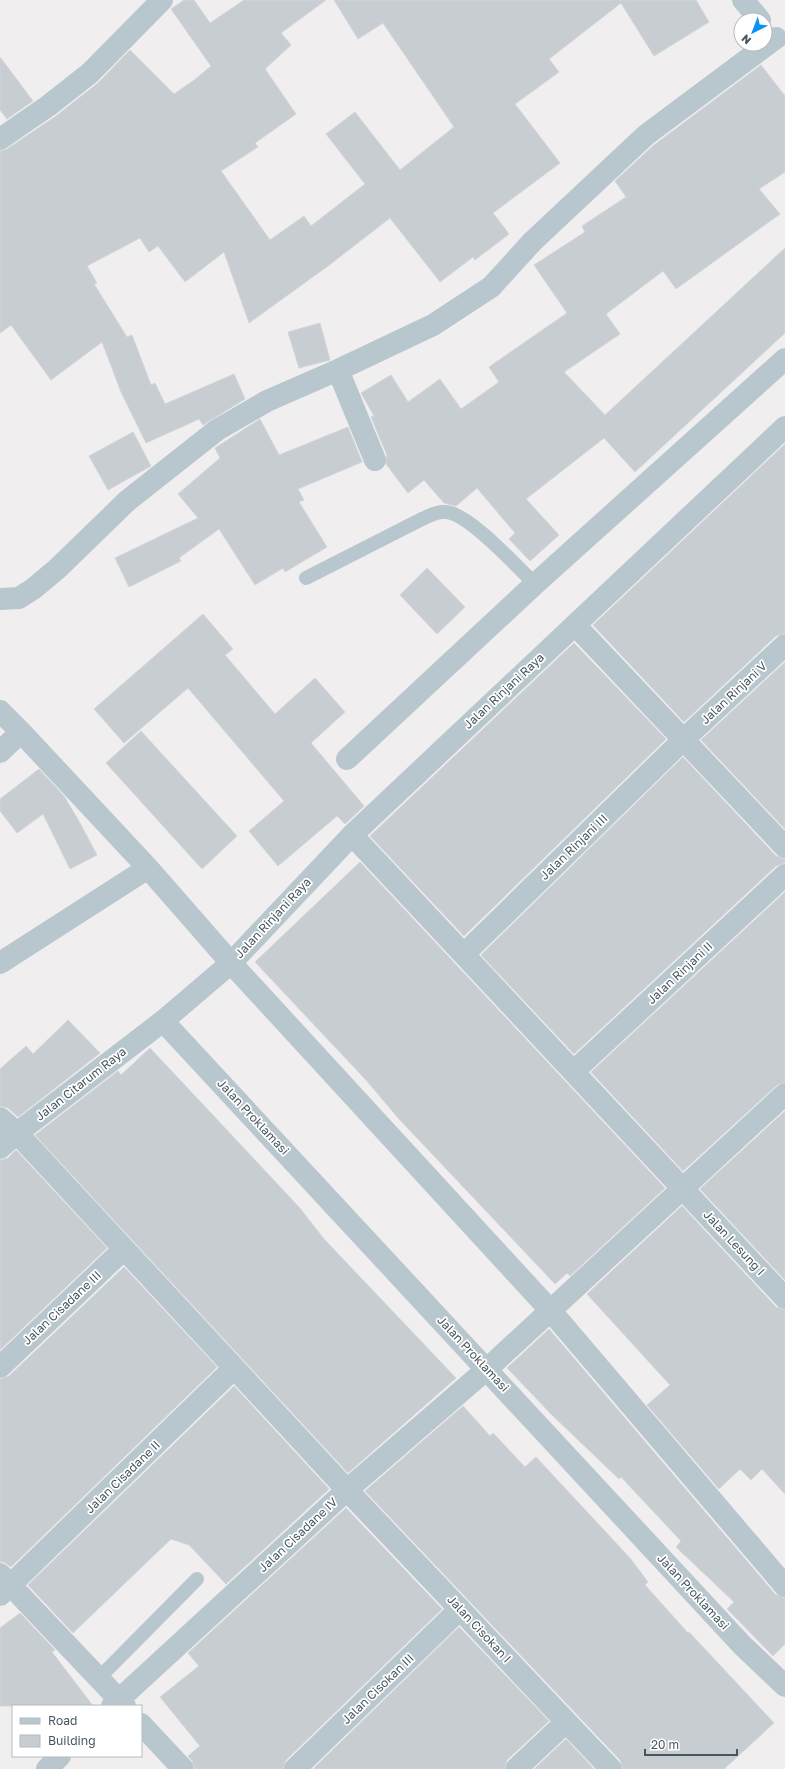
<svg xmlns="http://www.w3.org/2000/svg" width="785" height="1769" font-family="'Golos Text',sans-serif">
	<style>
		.building { fill: #c8cdd2; stroke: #d2d6db }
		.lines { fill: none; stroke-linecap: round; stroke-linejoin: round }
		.service { stroke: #b8c6cd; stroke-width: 14 }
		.minor { stroke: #b8c6cd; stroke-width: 22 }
		.labels { text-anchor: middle; stroke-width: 3.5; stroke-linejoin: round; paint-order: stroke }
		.street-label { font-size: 12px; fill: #45565e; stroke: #fff }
	</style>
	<rect width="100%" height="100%" fill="#f1eeef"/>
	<path class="building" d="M184 0H194L210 23 244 0H326L281 33 291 45 265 69 296 114 255 143 258 147 221 171 270 240 304 216 311 226 365 184 326 134 355 112 400 170 454 127 383 23 358 39 334 0H696L709 22 654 56 621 3 549 59 559 72 515 104 560 163 493 213 509 234 475 260 473 257 440 282 390 218 328 266 249 323 224 252 185 282 158 246 149 252 140 238 87 266 97 283 94 284 127 337 132 335 151 385 155 383 165 404 234 374 245 399 203 425 199 419 146 443 121 392 102 342 51 380 11 325 0 333V151L7 149 56 116 98 83 130 50 174 94 193 81 211 66 171 9Z
		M0 57 33 101 7 119 0 110Z
		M761 65 785 96V172L759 189 780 214 676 289 663 271 606 314 620 334 564 372 605 415 785 248V333L635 472 604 438 526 499 559 535 530 561 509 539 515 533 477 488 456 506 444 503 424 480 408 493 386 464 387 455 371 417 374 416 361 393 391 375 408 402 440 379 461 409 499 382 489 367 567 313 534 265 585 232 582 226 626 197 615 181 654 145Z
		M320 323 330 360 299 368 288 332Z
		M260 419 279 455 348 427 362 462 298 489 304 500 299 502 327 547 285 572 283 568 255 585 219 529 179 558 181 561 129 587 115 558 198 518 178 494 220 458 215 448Z
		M133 432 151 466 108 490 89 456Z
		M785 444V633L776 636 684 722 593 625Z
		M427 568 465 607 437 634 400 595Z
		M203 614 233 649 225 655 275 714 315 678 345 712 311 743 364 806 345 824 337 816 278 866 249 831 284 801 188 688 124 743 94 709Z
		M574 643 666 739 464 936 370 836Z
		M785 662V829L701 740Z
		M141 731 237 836 202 869 106 763Z
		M683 757 776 856 785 859V863L776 866 574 1054 481 955Z
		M39 769 64 796 80 823 97 855 70 869 43 814 17 833 0 811V799Z
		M360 862 665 1188 570 1276 567 1273 555 1284 399 1119 366 1080 255 962Z
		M785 892V1082L777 1085 683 1171 591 1072Z
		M68 1020 100 1053 18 1117 8 1108 0 1106V1069L26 1046 33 1054Z
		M150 1048 299 1207 324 1239 456 1378 348 1473 35 1135 118 1071 121 1075Z
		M785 1111V1280L700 1189Z
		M16 1150 107 1248 0 1350V1160L8 1158Z
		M682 1206 776 1307 785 1310V1494L762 1469 751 1480 740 1469 719 1489 647 1405 670 1385 587 1294Z
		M124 1267 217 1367 11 1567 4 1562H0V1379L9 1376Z
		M549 1329 775 1594 785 1598V1644L773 1656 727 1609 734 1602 676 1547 681 1541 621 1477 619 1479 552 1415 507 1368Z
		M234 1386 329 1489 226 1584 189 1545 171 1539 73 1633 28 1585Z
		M463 1406 490 1436 493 1433 525 1467 536 1457 630 1558 648 1582 645 1585 688 1633 689 1632 774 1723 724 1769H623L620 1760 365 1491Z
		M346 1508 442 1609 286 1760 283 1769H195L192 1761 188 1756 200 1746 160 1697 199 1666 188 1653Z
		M20 1613 55 1650 52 1652 93 1706H0V1628Z
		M459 1627 549 1721 507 1760 504 1769H313Z
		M566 1739 594 1769H534Z"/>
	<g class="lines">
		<path class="service" d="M306 578 422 519C429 516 437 511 445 512 468 512 518 568 535 584
			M99 1678 197 1579"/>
		<path class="minor" d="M743 0 760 20
			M0 139 48 106 90 73 162 0
			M338 370 375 460
			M0 599 19 598 33 589 57 569 127 501 217 430 267 401 338 370 433 325 491 287 533 241 646 135 776 38
			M575 625 785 847
			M0 711 21 732
			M0 752 21 732 148 868 231 963 550 1310 785 1586
			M347 759 535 584 785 359
			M352 835 785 1298
			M464 954 683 740 785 645
			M0 963 148 868
			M163 1021 742 1645 785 1686
			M574 1071 785 875
			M0 1118 17 1133 347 1490 611 1769
			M0 1148 17 1133 163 1021 231 963 352 835 785 427
			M0 1367 124 1249
			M0 1574 125 1706
			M0 1595 234 1368
			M112 1706 347 1490 487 1369 785 1094
			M141 1724 183 1769
			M47 1769 60 1756
			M295 1769 460 1609
			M516 1769 566 1722"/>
	</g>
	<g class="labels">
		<g class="street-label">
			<text transform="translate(504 691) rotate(-43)" y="4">Jalan Rinjani Raya</text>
			<text transform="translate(734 693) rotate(-43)" y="4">Jalan Rinjani V</text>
			<text transform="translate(574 847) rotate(-44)" y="4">Jalan Rinjani III</text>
			<text transform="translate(273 918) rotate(-47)" y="4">Jalan Rinjani Raya</text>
			<text transform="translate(680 973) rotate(-43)" y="4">Jalan Rinjani II</text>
			<text transform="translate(81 1084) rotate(-38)" y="4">Jalan Citarum Raya</text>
			<text transform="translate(253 1117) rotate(47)" y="4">Jalan Proklamasi</text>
			<text transform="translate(734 1243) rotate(47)" y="4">Jalan Lesung I</text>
			<text transform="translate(62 1308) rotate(-43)" y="4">Jalan Cisadane III</text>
			<text transform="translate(473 1354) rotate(47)" y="4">Jalan Proklamasi</text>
			<text transform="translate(123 1477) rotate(-44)" y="4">Jalan Cisadane II</text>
			<text transform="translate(298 1535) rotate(-43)" y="4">Jalan Cisadane IV</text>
			<text transform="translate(693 1592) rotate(47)" y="4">Jalan Proklamasi</text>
			<text transform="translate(479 1629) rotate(47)" y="4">Jalan Cisokan I</text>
			<text transform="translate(378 1689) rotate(-44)" y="4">Jalan Cisokan III</text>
		</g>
	</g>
	<rect x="12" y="1705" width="130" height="52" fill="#ffffff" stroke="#b5bbbf"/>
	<rect x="20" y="1718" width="20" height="6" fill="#b8c6cd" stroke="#b5bbbf"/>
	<text x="48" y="1725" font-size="12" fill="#45565e">Road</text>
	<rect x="20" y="1735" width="20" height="12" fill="#c8cdd2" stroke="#b5bbbf"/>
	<text x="48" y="1745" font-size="12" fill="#45565e">Building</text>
	<g transform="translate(753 32) rotate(222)"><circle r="19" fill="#ffffff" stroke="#b5bbbf"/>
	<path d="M0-3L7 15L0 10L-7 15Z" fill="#0993f1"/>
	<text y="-6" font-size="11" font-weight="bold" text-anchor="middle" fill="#45565e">N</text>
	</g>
	<path d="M645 1749v6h92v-6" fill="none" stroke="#45565e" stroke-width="2"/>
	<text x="651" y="1749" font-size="12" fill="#45565e" stroke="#ffffff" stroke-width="3" paint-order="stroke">20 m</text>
</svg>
